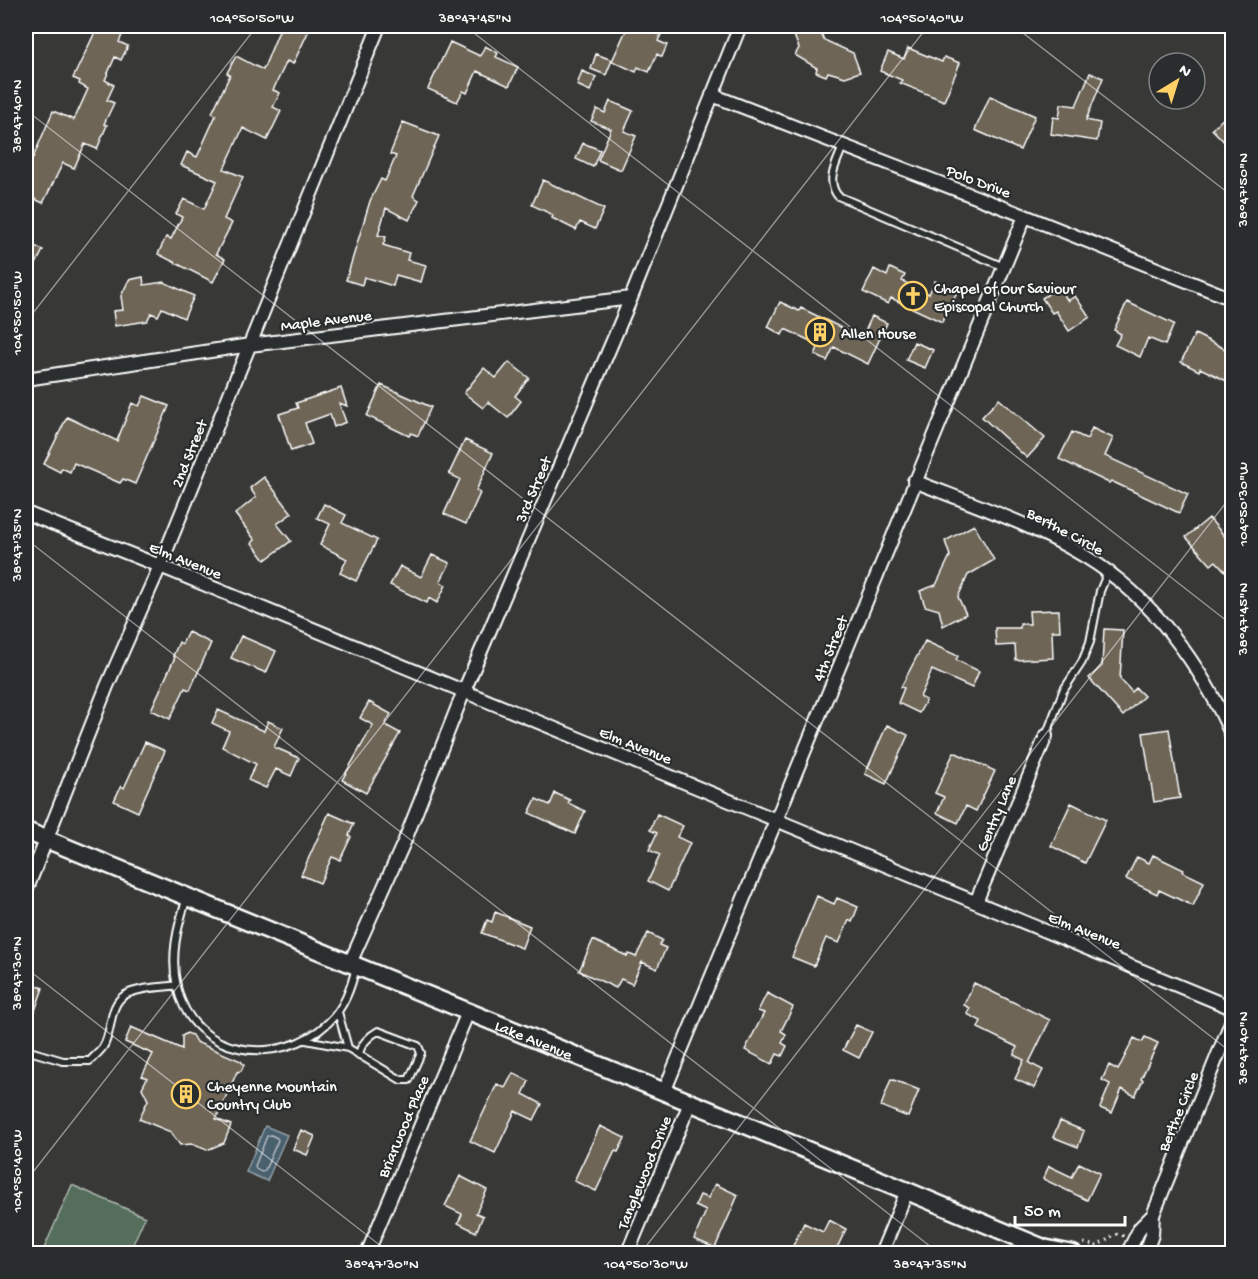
<svg xmlns="http://www.w3.org/2000/svg" width="1258" height="1279" font-family="'Gochi Hand',sans-serif">
	<style>
		.green { fill: #556e5b; stroke: #aab6ad; stroke-width: 1.5 }
		.water { fill: #4a606e; stroke: #92a0a8; stroke-width: 1.5 }
		.lines { fill: none; stroke-linecap: round; stroke-linejoin: round }
		.shore { stroke: #b7bfc5; stroke-width: 1.5 }
		.building { fill: #6e6556; stroke: #fff; stroke-width: 1.5 }
		.lane-casing { stroke: #fff; stroke-width: 10 }
		.street-casing { stroke: #fff; stroke-width: 16 }
		.secondary-casing { stroke: #fff; stroke-width: 21 }
		.path { stroke: #fff; stroke-width: 3; stroke-dasharray: 1.5 4.5; stroke-linecap: butt }
		.lane { stroke: #2a2d2e; stroke-width: 6 }
		.street { stroke: #2a2d2e; stroke-width: 12 }
		.secondary { stroke: #2a2d2e; stroke-width: 16 }
		.ticks { fill: none; stroke: #fff; stroke-width: 1.5; stroke-opacity: 0.45 }
		.labels { text-anchor: middle; stroke-width: 4.5; stroke-linejoin: round; paint-order: stroke }
		.street-label { font-size: 16px; fill: #fff; stroke: #2a2d2e }
		.poi-label { font-size: 16px; fill: #fff; stroke: #2a2d2e; text-anchor: start }
		.neatline { fill: none; stroke: #fff; stroke-width: 2 }
		.ticks-label { font-size: 15px; text-anchor: middle; fill: #fff }
	</style>
	<rect width="100%" height="100%" fill="#383836"/>
	<filter id="ink" filterUnits="userSpaceOnUse"><feTurbulence type="fractalNoise" baseFrequency=".0167" numOctaves="2"/><feDisplacementMap in="SourceGraphic" scale="12" xChannelSelector="R" yChannelSelector="G"/><feConvolveMatrix kernelMatrix="1 2 1 2 8 2 1 2 1" color-interpolation-filters="sRGB"/></filter>
	<g filter="url(#ink)">
		<path class="green" d="M72 1185 145 1217 129 1253H42Z"/>
		<path class="water" d="M265 1126 287 1135 267 1181 246 1172Z"/>
		<g class="lines">
			<path class="shore" d="M271 1135 277 1138 278 1140 265 1170 262 1172 256 1169 255 1166 267 1136Z"/>
		</g>
		<path class="building" d="M98 26H126L119 42 128 46 121 60 115 57 105 80 114 85 107 100 114 103 104 124 107 125 97 149 85 144 74 168 63 163 43 203 26 195V165L29 167 53 111 74 120 88 89 79 84 80 81 73 78Z
			M281 26H311L293 64 287 61 273 90 280 93 273 107 281 111 267 140 243 128 224 169 243 177 224 219 232 223 216 254 225 259 213 282 158 254 166 237 171 239 182 217 176 214 184 199 204 209 217 181 181 165 187 152 197 157 216 115 212 113 230 75 227 73 236 56 263 70Z
			M628 26H660L658 30 662 32 658 41 667 45 662 57 657 54 649 72 638 67 636 72 612 61Z
			M800 26H818L824 40 853 53 860 72 845 77 828 72 826 76 816 72 817 68 795 55 799 48 793 33 796 27Z
			M450 42 480 56 485 46 498 53 496 57 518 67 509 86 477 71 467 93 463 91 457 102 428 89Z
			M908 48 942 62 944 57 960 63 944 101 900 83 902 80 880 71 888 52 904 59Z
			M596 54 612 60 606 75 591 69Z
			M582 71 596 77 590 91 577 85Z
			M1090 73 1103 78 1086 120 1100 123 1097 141 1051 134 1053 117 1059 118 1061 104 1076 106Z
			M990 96 1035 116 1020 150 975 130Z
			M610 101 633 111 624 131 636 136 621 170 598 160 611 129 591 121 597 109 605 113Z
			M1226 116 1233 123V151L1212 129Z
			M403 122 439 136 413 196 419 200 409 220 386 208 378 235 386 237 383 245 409 253 407 260 426 265 421 282 396 275 393 286 364 277 362 285 346 280 370 201 381 179 385 181 396 156 390 154Z
			M583 143 600 150 593 167 576 159Z
			M543 180 604 209 595 229 580 222 576 230 552 218 553 215 532 205Z
			M26 242 43 250 36 264 26 259Z
			M890 268 905 275 902 281 929 294 935 281 957 292 942 322 891 298 888 304 863 292 874 269 887 276Z
			M143 277 144 285 164 282 194 296 184 318 162 308 158 316 151 313 147 321 115 326 113 311 123 310 121 296 129 280Z
			M1059 287 1068 301 1075 296 1090 317 1069 331 1056 311 1052 313 1042 298Z
			M780 302 799 311 801 308 862 338 872 316 887 323 868 364 834 347 827 361 815 355 819 345 785 329 782 335 768 327Z
			M1127 302 1174 324 1165 345 1148 338 1140 357 1115 345 1121 334 1114 330Z
			M1195 334 1233 353V384L1200 368 1199 371 1181 362Z
			M914 342 933 350 925 368 906 360Z
			M509 362 529 378 515 396 521 401 508 418 488 402 483 408 464 393 484 368 496 378Z
			M381 385 431 407 418 436 411 433 409 436 367 416Z
			M341 388 347 406 339 403 346 422 334 427 330 414 305 423 312 444 291 451 279 414 298 408 296 403Z
			M144 396 169 406 135 484 123 479 120 483 74 463 70 472 62 468 60 472 44 464 67 417 117 441 132 403 139 406Z
			M999 399 1045 438 1027 458 982 417Z
			M1092 428 1113 438 1105 456 1188 494 1179 513 1111 481 1109 483 1059 459 1072 432 1087 439Z
			M465 440 493 453 476 491 480 493 466 524 444 514 460 479 449 474Z
			M264 477 292 513 277 524 291 541 265 560 252 543 255 540 235 514 256 497 250 488Z
			M324 504 346 515 342 523 377 540 356 581 340 573 347 559 320 545 330 524 317 518Z
			M1209 518 1233 546V567L1226 572 1216 561 1211 565 1186 537Z
			M974 525 994 560 968 575 958 597 966 614 943 626 939 610 925 606 920 591 936 585 950 556 945 541Z
			M432 555 450 563 440 582 446 585 437 603 429 598 427 603 390 585 400 566 421 577Z
			M1059 610 1060 631H1052L1053 658 1016 660 1015 645 996 646 995 628H1020V624H1030L1029 611Z
			M1104 629 1123 630 1120 679 1132 692 1136 688 1144 696 1123 716 1089 678 1102 666Z
			M188 632 211 643 190 690 185 688 170 719 151 710 175 657 173 656 179 642 182 644Z
			M241 636 276 651 266 673 231 658Z
			M925 641 958 656 956 660 979 671 972 688 932 670 920 697 926 700 919 713 898 703 904 688 901 687Z
			M369 702 391 714 385 725 400 733 366 793 342 780 373 725 360 718Z
			M218 710 264 731 268 721 283 728 274 747 299 758 291 776 276 769 266 788 248 780 256 764 222 747 229 731 212 723Z
			M887 725 908 735 886 784 865 774Z
			M1169 729 1180 798 1154 802 1143 733Z
			M145 742 165 751 138 812 114 801 121 786 124 788Z
			M954 752 995 771 976 811 966 806 958 823 937 813 944 797 935 793Z
			M555 793 570 800 568 803 585 811 575 834 529 813 536 799 550 805Z
			M1071 803 1106 820 1085 863 1051 846Z
			M329 813 354 824 349 835 351 837 340 860 332 857 320 883 301 875Z
			M657 814 683 826 677 837 690 843 668 891 648 881 660 855 649 850 657 833 650 830Z
			M1153 855 1184 870 1183 872 1204 882 1193 906 1159 890 1157 894 1126 879 1137 857 1149 863Z
			M817 896 834 904 837 898 858 907 852 922 849 920 839 943 826 938 814 966 792 957Z
			M495 912 530 926 522 948 482 933 487 920 492 922Z
			M648 933 662 940 659 945 666 948 657 969 642 962 632 984 621 979 616 988 579 971 593 940 627 956 629 954 636 957Z
			M974 983 1050 1020 1029 1063 1043 1070 1034 1088 1015 1079 1024 1060 1014 1055 1017 1047 978 1028 981 1021 967 1014 970 1008 964 1005Z
			M32 984 43 988 27 1033H26V1003Z
			M767 993 793 1007 781 1031 786 1034 782 1043 787 1046 782 1056 777 1054 772 1064 745 1050 764 1013 758 1011Z
			M856 1025 872 1032 859 1058 843 1050Z
			M131 1027 182 1049V1036L187 1033 192 1035 196 1042 241 1061 244 1065 241 1071 237 1072 216 1119 231 1125 224 1143 207 1150 192 1144 180 1145 171 1132 139 1119 148 1100 142 1088 147 1078 142 1076 153 1054 125 1042Z
			M1145 1037 1158 1043 1141 1079 1143 1080 1135 1096 1122 1089 1112 1113 1100 1108 1110 1084 1102 1080 1109 1065 1118 1070 1134 1038 1142 1042Z
			M513 1073 529 1081 523 1094 542 1104 534 1120 515 1111 495 1153 470 1141 497 1084 505 1088Z
			M891 1079 919 1090 908 1117 881 1106Z
			M1060 1121 1084 1131 1078 1147 1053 1137Z
			M600 1126 625 1138 618 1152 615 1151 596 1191 574 1181Z
			M301 1130 315 1136 307 1155 293 1149Z
			M1079 1163 1100 1173 1087 1200 1043 1179 1049 1166 1072 1177Z
			M460 1176 487 1190 476 1213 483 1216 476 1232 458 1223 462 1214 445 1206Z
			M715 1184 738 1195 715 1248 694 1239 706 1211 695 1206 700 1195 708 1198Z
			M829 1220 846 1229 834 1254H789L804 1223 823 1232Z"/>
		<g class="lines">
			<g class="lane-casing">
				<path id="lane" d="M843 146C837 163 825 180 838 196L1004 267
					M1046 736 1063 691 1082 662 1090 642 1100 591 1108 572
					M187 898C177 927 170 956 177 987 193 1058 280 1068 328 1023 344 1008 351 988 356 967
					M338 1012 348 1048
					M306 1040 348 1048 401 1080H409L421 1053 418 1046 378 1031C369 1036 360 1045 359 1055
					M26 1050 63 1061H90C94 1056 100 1052 103 1047 113 1032 108 1005 125 995 139 987 161 988 177 985"/>
			</g>
			<g class="street-casing">
				<path id="street" d="M712 95 1025 216 1232 299
					M26 379 250 345 631 298
					M914 481C972 504 1033 524 1086 557 1152 597 1202 666 1232 736
					M26 513 160 566 1232 1008
					M26 891 107 686 160 566 379 26
					M976 902 1046 736
					M350 963 405 840 464 691 631 298 740 26
					M664 1092 1025 216
					M367 1254 468 1012
					M627 1254 690 1103
					M881 1254 907 1191
					M1127 1254 1140 1228 1153 1215
					M1145 1254 1152 1235 1153 1215 1232 1020"/>
			</g>
			<g class="secondary-casing">
				<g id="secondary">
					<path id="s1" d="M26 831 907 1191 1041 1247 1051 1254"/>
					<path d="M1043 1248 1073 1254"/>
				</g>
			</g>
			<path class="path" d="M1084 1243 1097 1246 1116 1234 1124 1236"/>
			<use href="#lane" class="lane"/>
			<use href="#street" class="street"/>
			<use href="#secondary" class="secondary"/>
		</g>
	</g>
	<path class="ticks" d="M465 26 1232 625M1014 26 1232 196M26 110 1232 1053M26 322 257 26M26 539 940 1254M26 968 391 1254M26 1181 928 26M640 1254 1232 495"/>
	<defs>
		<g id="church-ring" transform="scale(1.5)"><circle r="9.5" fill="#2a2d2e" stroke="#ffd166" stroke-width="1.5"/><path d="M-1.2-6h2.4v3.5h3.3v2.4h-3.3V6h-2.4V-.1h-3.3v-2.4h3.3Z" fill="#ffd166"/></g>
		<g id="building-ring" transform="scale(1.5)"><circle r="9.5" fill="#2a2d2e" stroke="#ffd166" stroke-width="1.5"/><path d="M-4-6H4V6H1V3H-1V6H-4ZM-2.5-4.3h1.7v1.8h-1.7ZM.8-4.3h1.7v1.8H.8ZM-2.5-1h1.7V.8h-1.7ZM.8-1h1.7V.8H.8Z" fill="#ffd166"/></g>
	</defs>
	<g fill-rule="evenodd">
		<use href="#church-ring" x="913" y="296"/>
		<use href="#building-ring" x="820" y="332"/>
		<use href="#building-ring" x="186" y="1094"/>
	</g>
	<g class="labels">
		<g class="street-label">
			<text transform="translate(979 180) rotate(21)" y="6">Polo Drive</text>
			<text transform="translate(326 319) rotate(-7)" y="6">Maple Avenue</text>
			<text transform="translate(188 453) rotate(-68)" y="6">2nd Street</text>
			<text transform="translate(532 489) rotate(-67)" y="6">3rd Street</text>
			<text transform="translate(1066 530) rotate(28)" y="6">Berthe Circle</text>
			<text transform="translate(186 559) rotate(22)" y="6">Elm Avenue</text>
			<text transform="translate(829 648) rotate(-68)" y="6">4th Street</text>
			<text transform="translate(636 744) rotate(22)" y="6">Elm Avenue</text>
			<text transform="translate(995 813) rotate(-67)" y="6">Gentry Lane</text>
			<text transform="translate(1085 929) rotate(22)" y="6">Elm Avenue</text>
			<text dy="6" stroke="none"><textPath href="#s1" startOffset="549">Lake Avenue</textPath></text>
			<text transform="translate(1177 1111) rotate(-68)" y="6">Berthe Circle</text>
			<text transform="translate(402 1126) rotate(-67)" y="6">Briarwood Place</text>
			<text transform="translate(643 1172) rotate(-68)" y="6">Tanglewood Drive</text>
		</g>
		<g class="poi-label">
			<text x="934" y="293">Chapel of Our Saviour<tspan x="934" dy="18">Episcopal Church</tspan></text>
			<text x="841" y="338">Allen House</text>
			<text x="207" y="1091">Cheyenne Mountain<tspan x="207" dy="18">Country Club</tspan></text>
		</g>
	</g>
	<rect width="1258" height="1279" fill="none" stroke="#2a2d2e" stroke-width="66"/>
	<g transform="translate(1177 81) rotate(38)"><circle r="28" fill="#2a2d2e" stroke="#7f8182" stroke-width="1.5"/>
	<path d="M0-4.5L10 22L0 15L-10 22Z" fill="#ffd166"/>
	<text y="-9" font-size="16" font-weight="bold" text-anchor="middle" fill="#ffffff">N</text>
	</g>
	<path d="M1015 1216v9h110v-9" fill="none" stroke="#ffffff" stroke-width="3"/>
	<text x="1024" y="1216" font-size="18" fill="#ffffff" stroke="#2a2d2e" stroke-width="4.5" paint-order="stroke">50 m</text>
	<rect x="33" y="33" width="1192" height="1213" class="neatline"/>
	<g class="ticks-label">
		<text x="252" y="22">104°50'50"W</text>
		<text x="475" y="22">38°47'45"N</text>
		<text x="922" y="22">104°50'40"W</text>
		<text transform="translate(16 116) rotate(-90)" y="5">38°47'40"N</text>
		<text transform="translate(1242 190) rotate(-90)" y="5">38°47'50"N</text>
		<text transform="translate(16 313) rotate(-90)" y="5">104°50'50"W</text>
		<text transform="translate(1242 504) rotate(-90)" y="5">104°50'30"W</text>
		<text transform="translate(16 545) rotate(-90)" y="5">38°47'35"N</text>
		<text transform="translate(1242 619) rotate(-90)" y="5">38°47'45"N</text>
		<text transform="translate(16 973) rotate(-90)" y="5">38°47'30"N</text>
		<text transform="translate(1242 1048) rotate(-90)" y="5">38°47'40"N</text>
		<text transform="translate(16 1171) rotate(-90)" y="5">104°50'40"W</text>
		<text x="382" y="1268">38°47'30"N</text>
		<text x="646" y="1268">104°50'30"W</text>
		<text x="930" y="1268">38°47'35"N</text>
	</g>
</svg>
